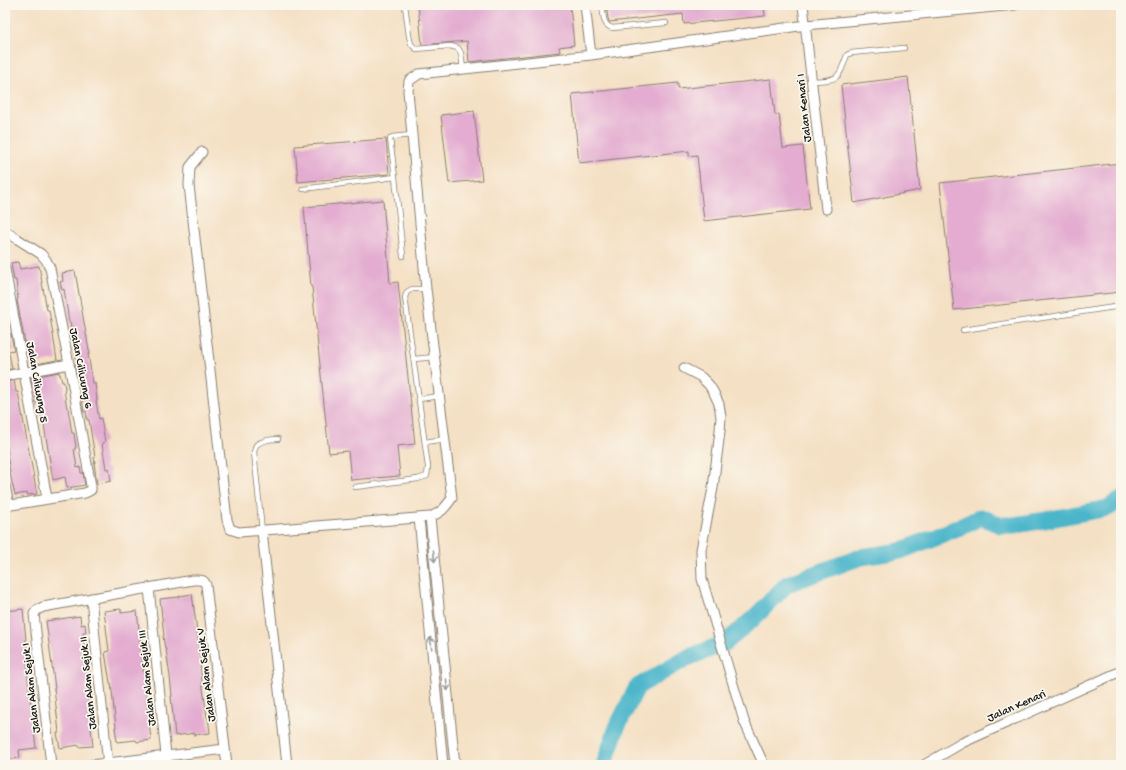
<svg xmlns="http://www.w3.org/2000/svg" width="1126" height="770" font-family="'Gochi Hand',sans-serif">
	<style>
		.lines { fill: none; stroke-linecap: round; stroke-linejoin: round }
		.river { stroke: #4cb6ca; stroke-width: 17 }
		.building { fill: #e3acd0 }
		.lane-casing { stroke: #887e70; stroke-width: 6 }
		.street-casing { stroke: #887e70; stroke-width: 11 }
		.lane { stroke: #fff; stroke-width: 4.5 }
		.street { stroke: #fff; stroke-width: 9 }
		.oneway { stroke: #999 }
		.labels { text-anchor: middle; stroke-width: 3.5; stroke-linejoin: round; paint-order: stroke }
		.street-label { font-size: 12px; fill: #1c1c1c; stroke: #fbf7ec }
	</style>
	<rect width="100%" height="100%" fill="#fbf7ec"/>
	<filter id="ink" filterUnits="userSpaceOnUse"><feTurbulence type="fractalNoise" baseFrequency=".025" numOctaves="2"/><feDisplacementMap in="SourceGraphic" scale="8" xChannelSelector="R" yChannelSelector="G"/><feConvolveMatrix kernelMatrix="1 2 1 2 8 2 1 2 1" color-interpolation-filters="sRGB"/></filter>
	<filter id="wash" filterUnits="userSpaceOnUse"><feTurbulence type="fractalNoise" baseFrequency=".012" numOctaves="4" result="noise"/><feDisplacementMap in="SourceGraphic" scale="16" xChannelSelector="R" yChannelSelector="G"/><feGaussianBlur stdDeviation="0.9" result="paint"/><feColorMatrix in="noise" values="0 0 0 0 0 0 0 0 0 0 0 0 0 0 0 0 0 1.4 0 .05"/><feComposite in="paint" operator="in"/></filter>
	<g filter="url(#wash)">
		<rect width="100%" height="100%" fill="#f4e0c4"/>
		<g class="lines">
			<path class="river" d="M604 765 617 727 637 687 687 658 725 643 755 617 787 584 861 557 900 551 960 527 981 517 1000 525H1014L1040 521 1108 508 1121 499"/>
		</g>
		<g id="blocks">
			<path class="building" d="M418 5H570L574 45 559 47 560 52 469 62 467 41 422 45Z
				M606 5H764L765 16 684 24 683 14 609 22 608 18Z
				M908 77 920 190 854 203 841 85Z
				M771 79 775 115 779 114 783 148 803 146 810 209 704 221 697 155 689 156V151L579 163 572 94 678 83V89Z
				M474 111 482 180 449 183 441 115Z
				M386 139 389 174 298 182 295 146Z
				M1121 163V292L954 310 940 183Z
				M383 200 390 283 398 282 415 444 397 446 400 476 351 480 348 451 329 453 312 287H311L304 207Z
				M18 262 20 269 39 266 47 310H49L57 360 31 365 28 348H26L17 300 18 299 16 280H14L11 263Z
				M75 271 88 345 90 354H88L93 383H95L97 401H96L99 419 101 418 105 442 102 443 106 469 109 468 111 481 97 484 94 463H95L94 457H95L89 420H87L86 411 84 412 79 379H78L75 365 77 364 70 322H69L64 289 62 290 60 282 63 281 62 273Z
				M11 334 14 350 5 352V335Z
				M9 353 12 369 5 370V354Z
				M59 372V374H60L62 382H64L65 389 64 390 67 408H68L72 433H74L76 448 74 449 77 468 80 467 81 473H83L85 485 67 488 65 477 53 480 43 419H42L39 403 37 404 34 385 32 386 31 378H33V377Z
				M14 380 16 392H18L37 494 27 495V493L15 495 11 478 7 454H8L5 434V382Z
				M192 594 199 646 201 663H200L202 681 207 717H208L210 733 194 735V733L175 736 171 696H172L170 677 166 649H165L163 636H164L160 599 179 597V596Z
				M23 609 28 661H27L28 669 27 670 36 748 19 750 20 758 5 760V620H8L6 611Z
				M121 609V613L137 611 151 740 137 742 136 740 117 742 115 727H116L111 683H110L105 652 109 651 104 611Z
				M80 616 81 625 85 624 86 633H83L85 651H87L90 676H88L89 684H86L93 746 79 747V745L60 748 57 733H59L54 688H55L46 621Z"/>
		</g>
	</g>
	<g filter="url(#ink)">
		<use href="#blocks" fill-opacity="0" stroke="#887e70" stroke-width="1"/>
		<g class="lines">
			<g class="lane-casing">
				<path id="lane" d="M405 5 409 36 411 44 416 49 450 46 458 48 461 53 463 69
					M602 5C604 15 602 25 612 28L666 23
					M812 81C839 80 838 80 847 55L851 53 904 48
					M395 177 390 139 392 137 412 135
					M303 189 395 177 403 256
					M963 330 1121 306
					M414 359 435 357
					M419 399 439 396
					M425 442 445 439
					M355 487 418 479 427 476 428 467 405 297 407 292 412 289H426
					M262 531 254 452 256 445C263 440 269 439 278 439"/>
			</g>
			<g class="street-casing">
				<path id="street" d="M585 5 591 55
					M803 5 826 209
					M202 152 190 167 189 185 227 520 230 529 239 532 430 517C442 512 445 508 452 498L426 289 408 91 409 81 419 74 591 55 806 25 1015 5
					M5 231 41 254 46 260 50 268 69 364 91 486V490L85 493 5 506
					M5 269 47 498
					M684 368 701 377 709 385 714 393 719 404 721 417 720 431 713 488 701 550 702 579 744 721 764 765
					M5 376 69 364
					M5 486 9 505
					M430 517 455 765
					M419 518 443 765
					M262 531 287 765
					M149 588 167 765
					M91 598 108 765
					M51 765 34 614 37 610 43 607 193 580C200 580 204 579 206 585L227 765
					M91 765 225 749
					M924 765 962 743 1121 671"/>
			</g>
			<use href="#lane" class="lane"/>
			<use href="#street" class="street"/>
		</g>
		<defs><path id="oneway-shaft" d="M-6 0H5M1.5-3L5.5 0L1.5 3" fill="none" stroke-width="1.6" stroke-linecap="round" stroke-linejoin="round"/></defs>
		<g class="oneway">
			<use href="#oneway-shaft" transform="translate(434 556) rotate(84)"/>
			<use href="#oneway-shaft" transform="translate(431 643) rotate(-96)"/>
			<use href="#oneway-shaft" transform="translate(447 685) rotate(84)"/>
		</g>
	</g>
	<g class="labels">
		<g class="street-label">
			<text transform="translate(803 108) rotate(-96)" y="4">Jalan Kenari I</text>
			<text transform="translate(82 368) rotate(79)" y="4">Jalan Ciliwung 6</text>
			<text transform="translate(38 382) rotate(80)" y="4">Jalan Ciliwung 5</text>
			<text transform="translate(205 675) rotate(-97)" y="4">Jalan Alam Sejuk V</text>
			<text transform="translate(146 678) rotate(-96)" y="4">Jalan Alam Sejuk III</text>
			<text transform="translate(87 683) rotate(-96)" y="4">Jalan Alam Sejuk II</text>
			<text transform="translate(30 688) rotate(-97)" y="4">Jalan Alam Sejuk I</text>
			<text transform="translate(1016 705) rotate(-24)" y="4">Jalan Kenari</text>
		</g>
	</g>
	<rect width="1126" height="770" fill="none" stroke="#fbf7ec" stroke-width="20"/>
</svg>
